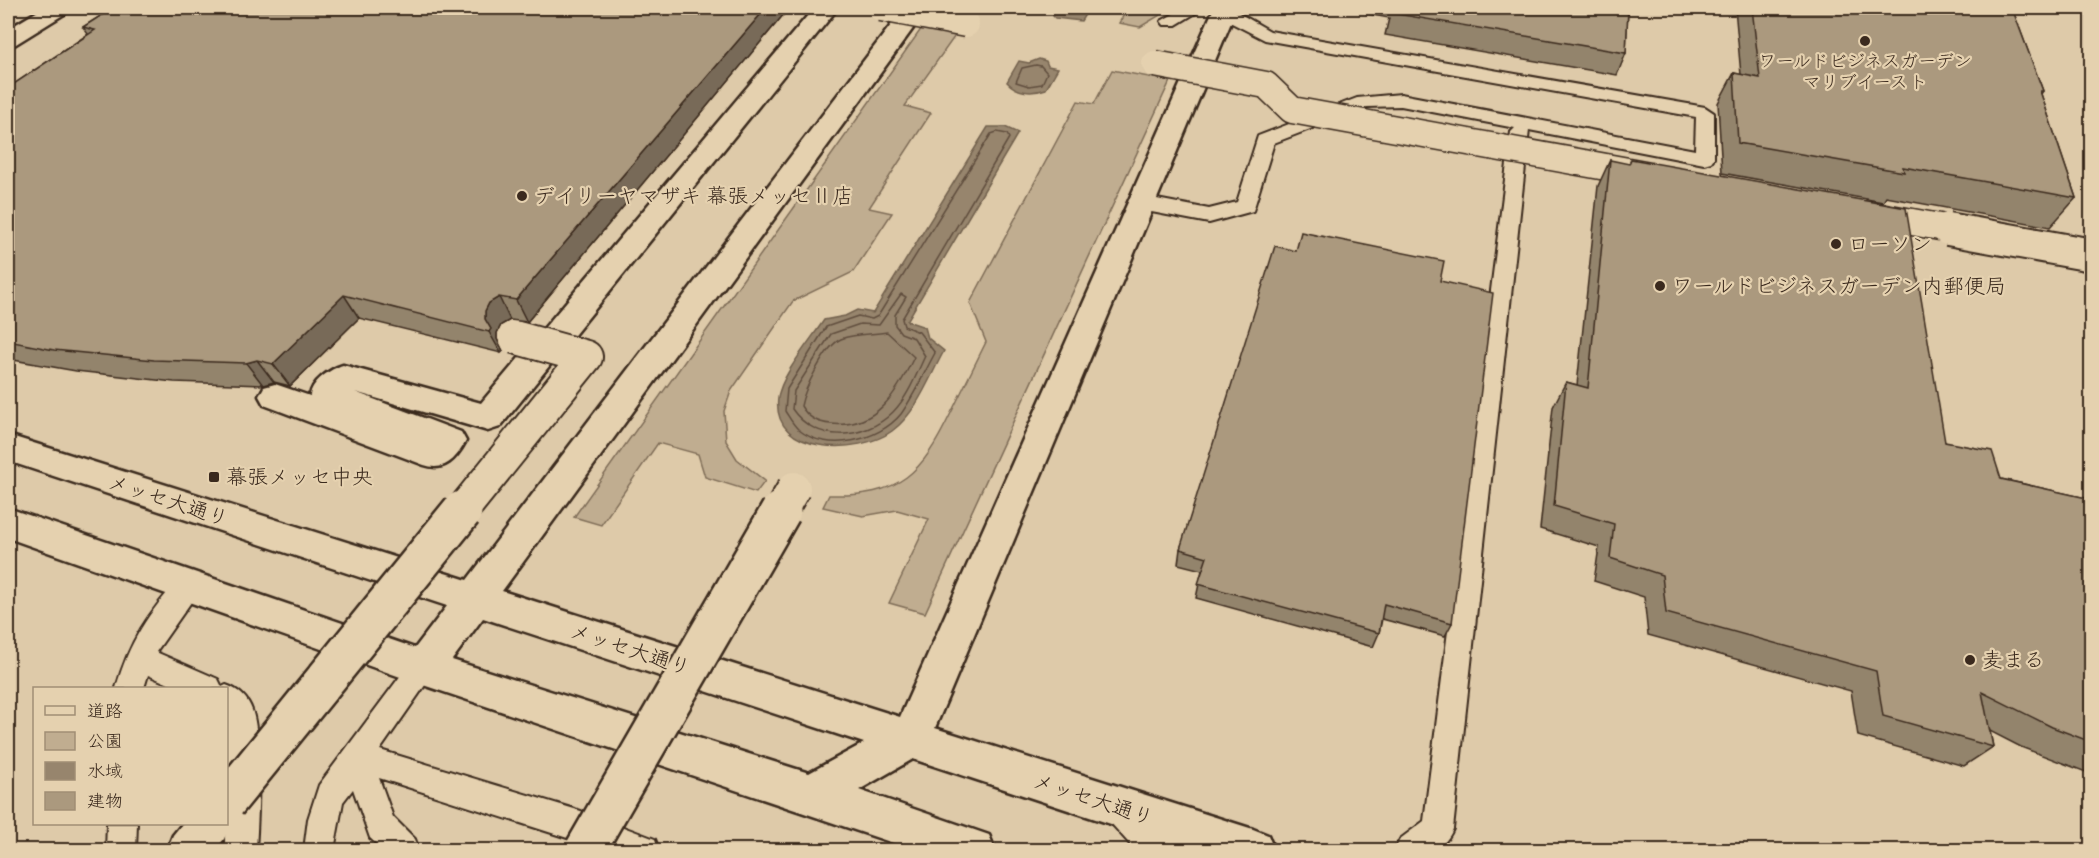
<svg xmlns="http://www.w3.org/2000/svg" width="2099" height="858" font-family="Delius,'Klee One',sans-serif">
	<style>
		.green { fill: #c0ad90; stroke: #7e6c57; stroke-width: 1.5 }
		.water { fill: #97856d; stroke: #72614d; stroke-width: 1.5 }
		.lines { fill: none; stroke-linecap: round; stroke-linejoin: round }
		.shore { stroke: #604e3e; stroke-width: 1.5 }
		.lane-casing { stroke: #3b2a1e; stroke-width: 4 }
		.street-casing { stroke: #3b2a1e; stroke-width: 5 }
		.secondary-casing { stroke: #3b2a1e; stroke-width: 5 }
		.lane { fill: #e5d1af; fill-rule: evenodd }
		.street { fill: #e5d1af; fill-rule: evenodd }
		.secondary { fill: #e5d1af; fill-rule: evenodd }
		.street-bridge-far2-casing { stroke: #3b2a1e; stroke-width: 29; stroke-linecap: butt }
		.street-bridge-far1-casing { stroke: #3b2a1e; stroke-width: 36; stroke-linecap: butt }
		.street-bridge-casing { stroke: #3b2a1e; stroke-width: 44; stroke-linecap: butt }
		.street-bridge-far2 { stroke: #e5d1af; stroke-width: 26 }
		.street-bridge-far1 { stroke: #e5d1af; stroke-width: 32 }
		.street-bridge { stroke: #e5d1af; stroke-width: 39 }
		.wall { fill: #93846c; stroke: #3b2a1e; stroke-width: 1.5 }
		.shaded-wall { fill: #786b58; stroke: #3b2a1e; stroke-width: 1.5 }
		.building { fill: #ab997e; stroke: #3b2a1e; stroke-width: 1.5 }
		.poi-dot { fill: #3b2a1e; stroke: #e5d1af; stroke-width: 2 }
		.labels { text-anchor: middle; stroke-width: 4.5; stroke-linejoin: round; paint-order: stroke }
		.far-poi-label { font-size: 18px; fill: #3b2a1e; stroke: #e5d1af }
		.poi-label { font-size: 21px; fill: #3b2a1e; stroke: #e5d1af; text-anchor: start }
		.street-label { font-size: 21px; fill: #3b2a1e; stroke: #e5d1af }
	</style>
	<rect width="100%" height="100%" fill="#decaa9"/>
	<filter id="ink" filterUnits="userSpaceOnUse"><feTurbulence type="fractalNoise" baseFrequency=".0167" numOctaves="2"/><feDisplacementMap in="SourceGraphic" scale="12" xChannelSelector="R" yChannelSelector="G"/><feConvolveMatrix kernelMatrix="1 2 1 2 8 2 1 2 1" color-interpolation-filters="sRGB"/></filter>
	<g filter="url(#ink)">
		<path class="green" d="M1128 8H1172L1140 27 1119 23Z
			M924 25 957 33 905 106 931 113 869 208 892 213 853 272 793 301 731 391 724 411 726 441 737 459 765 481 756 493 705 477 698 454 658 443 601 525 574 517Z
			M1112 70 1170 81 925 613 889 603 929 519 897 510 863 516 823 507 829 495C901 497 922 473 951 413 963 389 974 366 986 342L970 303 1078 101 1094 104Z"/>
		<path class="water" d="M1058 8H1089L1081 21 1055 18 1053 16Z
			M1039 59 1046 61 1048 66 1058 68 1046 89C1032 94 1017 93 1007 82L1019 61 1029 63Z
			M988 127H1005L1018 133 907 321 925 327 928 338 944 351C930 376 917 413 892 431 860 455 771 456 778 398 781 375 811 340 824 320L845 316 857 310 873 313Z"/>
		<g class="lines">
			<path class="shore" d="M1036 65 1041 66 1047 73 1042 84 1029 86 1016 82 1022 68Z
				M997 132 1007 134 1009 138 902 319 904 326 919 332 935 353C924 373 914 396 901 414 879 441 827 453 799 430 793 425 789 417 785 411L787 389 826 327 858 316 872 319 878 316 991 134Z
				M901 294 906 297 895 315V325L901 333 914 338 925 356C916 375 908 397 893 412 864 441 815 443 792 409L794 391 831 334 860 324 879 325Z
				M887 332 914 357C897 393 876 429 831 424 818 423 808 418 801 406 804 390 825 346 841 339 855 333 872 335 887 332Z"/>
			<g class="lane-casing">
				<path id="lane" d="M1184 8H1204L1176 25H1164L1161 21Z
					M1218 8H1230L1270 31 1705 107 1714 113V158L1711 162 1704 164 1529 130 1453 829C1442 855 1420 853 1395 850L1400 839 1424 821 1511 132 1515 128 1401 106 1367 107 1274 143 1253 211 1209 223 1141 210 1134 208 1131 203 1134 198 1141 196 1209 209 1237 202 1258 136 1357 98 1401 94 1695 150 1696 117 1265 40 1218 16 1216 12Z
					M190 574 199 577 203 585 156 652 218 679 222 687 226 685C238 689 248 698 252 710 262 736 258 820 256 850H225L226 688H178L148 675 144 688H116C129 642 148 613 181 577Z
					M423 655 433 659 437 668 380 750 581 811 655 839 659 850H605L379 778 393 817 415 839 419 850H383L370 838 353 789 343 802 334 850H304L308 819 319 785 413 659Z
					M1121 796C1140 804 1164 831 1170 850H1135L1110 822 1106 811 1110 800Z
					M107 824H137L136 850H106Z"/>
			</g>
			<g class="street-casing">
				<path id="street" d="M814 8H838L500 427 488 431 355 392 461 432 466 441C456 459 445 472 424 465L264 405 259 396 264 387 275 384 310 396C311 382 330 369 343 365L481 403Z
					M226 815 230 824 224 839 215 850H167L173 835 182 824H226Z"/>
			</g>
			<g class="secondary-casing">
				<path id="secondary" d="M43 8H70L66 13 16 44 8 46V29Z
					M904 8H928L502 591 900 717 1214 8H1237L935 728 1253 829 1268 835 1274 850H1190L913 759 859 790 989 835 995 850H914L423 685 8 538V508L415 648 447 606 8 461V435L467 580ZM483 618 864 743 809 773 452 660Z"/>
			</g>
			<use href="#lane" class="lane"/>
			<use href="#street" class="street"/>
			<use href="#secondary" class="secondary"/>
			<g class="street-bridge-far2-casing">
				<path id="street-bridge-far2" d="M881 8 966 24
					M1155 64 1266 85 1292 110 1650 175
					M1863 213 1956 230"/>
			</g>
			<g class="street-bridge-far1-casing">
				<path id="street-bridge-far1" d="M1948 229 2092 255
					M461 512 586 357 514 337
					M780 512 794 488"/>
			</g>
			<g class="street-bridge-casing">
				<path id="street-bridge" d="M226 802 462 511
					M585 850 781 511"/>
			</g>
			<use href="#street-bridge-far2" class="street-bridge-far2"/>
			<use href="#street-bridge-far1" class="street-bridge-far1"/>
			<use href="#street-bridge" class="street-bridge"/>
		</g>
		<path class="wall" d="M113 8H789L527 322 510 320 501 325 497 333V339L503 351 501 353 359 318 290 386 274 382 263 385 174 382 76 371 8 359V88L88 34 83 27Z
			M1369 8H1628L1626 53 1617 75 1385 35 1389 18 1367 14Z
			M1735 8H2012L2043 91 2041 94 2076 198 2050 227 1886 197 1883 202 1722 173 1718 103 1734 73 1741 75Z
			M1610 160 1945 442 2001 479 2091 499V774L2021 747 1990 731 1993 747 1964 766 1858 736 1851 691 1648 635 1644 597 1594 581 1599 547 1540 529 1553 407 1566 382 1577 385 1598 186Z
			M1296 251 1440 281 1452 623 1445 636 1382 619 1379 633 1373 647 1196 598 1202 570 1178 564 1180 549Z"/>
		<path class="shaded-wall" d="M766 8H789L527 322 516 300Z
			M344 295 359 318 290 386 273 364Z
			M499 297 510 320 501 325 497 333V339L503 351 501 353 489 332 485 319V311L489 303Z
			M257 360 274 382 263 385 246 363Z"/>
		<path class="building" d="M113 8H766L516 300 499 297 489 303 485 311V319L491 329 489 332 344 295 273 364 257 360 246 363 154 360 54 350 8 341V88L95 30 83 27Z
			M1392 8H1628L1626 53 1391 13Z
			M1752 8H2012L2043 91H2040L2076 198 1903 167 1904 172 1738 143 1734 73 1760 78Z
			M1631 159 1906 208 1945 442 1992 451 2001 479 2091 499V742L2052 727 1982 692 1993 747 1883 716 1876 671 1666 613 1662 575 1610 558 1614 524 1554 506 1566 382 1588 388 1610 160 1629 164Z
			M1301 232 1444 261 1440 281 1493 293 1452 623 1384 604 1379 633 1198 584 1207 557 1180 549 1275 246 1296 251Z"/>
	</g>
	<g class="poi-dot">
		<circle cx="1865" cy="41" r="6"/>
		<circle cx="522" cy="196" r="6"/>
		<circle cx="1836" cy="244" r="6"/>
		<circle cx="1660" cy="286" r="6"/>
		<rect x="208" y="471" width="12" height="12" rx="3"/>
		<circle cx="1970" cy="660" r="6"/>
	</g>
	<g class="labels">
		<g class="far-poi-label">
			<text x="1865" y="67">ワールドビジネスガーデン<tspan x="1865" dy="21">マリブイースト</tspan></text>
		</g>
		<g class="poi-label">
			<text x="534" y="203">デイリーヤマザキ 幕張メッセⅡ店</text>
			<text x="1848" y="251">ローソン</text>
			<text x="1672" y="293">ワールドビジネスガーデン内郵便局</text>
			<text x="226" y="484">幕張メッセ中央</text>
			<text x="1982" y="667">麦まる</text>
		</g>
		<g class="street-label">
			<text transform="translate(168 500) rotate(18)" y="7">メッセ大通り</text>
			<text transform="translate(630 649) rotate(18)" y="7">メッセ大通り</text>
			<text transform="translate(1093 799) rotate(18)" y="7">メッセ大通り</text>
		</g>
	</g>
	<rect width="2099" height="858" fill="none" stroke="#e5d1af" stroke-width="30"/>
	<rect x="15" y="15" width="2069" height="828" fill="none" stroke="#3b2a1e" stroke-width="2" filter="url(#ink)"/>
	<rect x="33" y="687" width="195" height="138" fill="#e5d1af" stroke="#a18e75" stroke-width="1.5"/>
	<rect x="45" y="706" width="30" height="9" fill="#e5d1af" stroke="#a18e75" stroke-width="1.5"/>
	<text x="87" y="717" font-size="18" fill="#3b2a1e">道路</text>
	<rect x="45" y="732" width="30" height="18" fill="#c0ad90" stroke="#a18e75" stroke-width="1.5"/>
	<text x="87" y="747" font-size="18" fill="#3b2a1e">公園</text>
	<rect x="45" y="762" width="30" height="18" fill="#97856d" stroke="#a18e75" stroke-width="1.5"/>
	<text x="87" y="777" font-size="18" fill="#3b2a1e">水域</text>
	<rect x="45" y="792" width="30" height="18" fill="#ab997e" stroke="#a18e75" stroke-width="1.5"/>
	<text x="87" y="807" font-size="18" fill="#3b2a1e">建物</text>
</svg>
